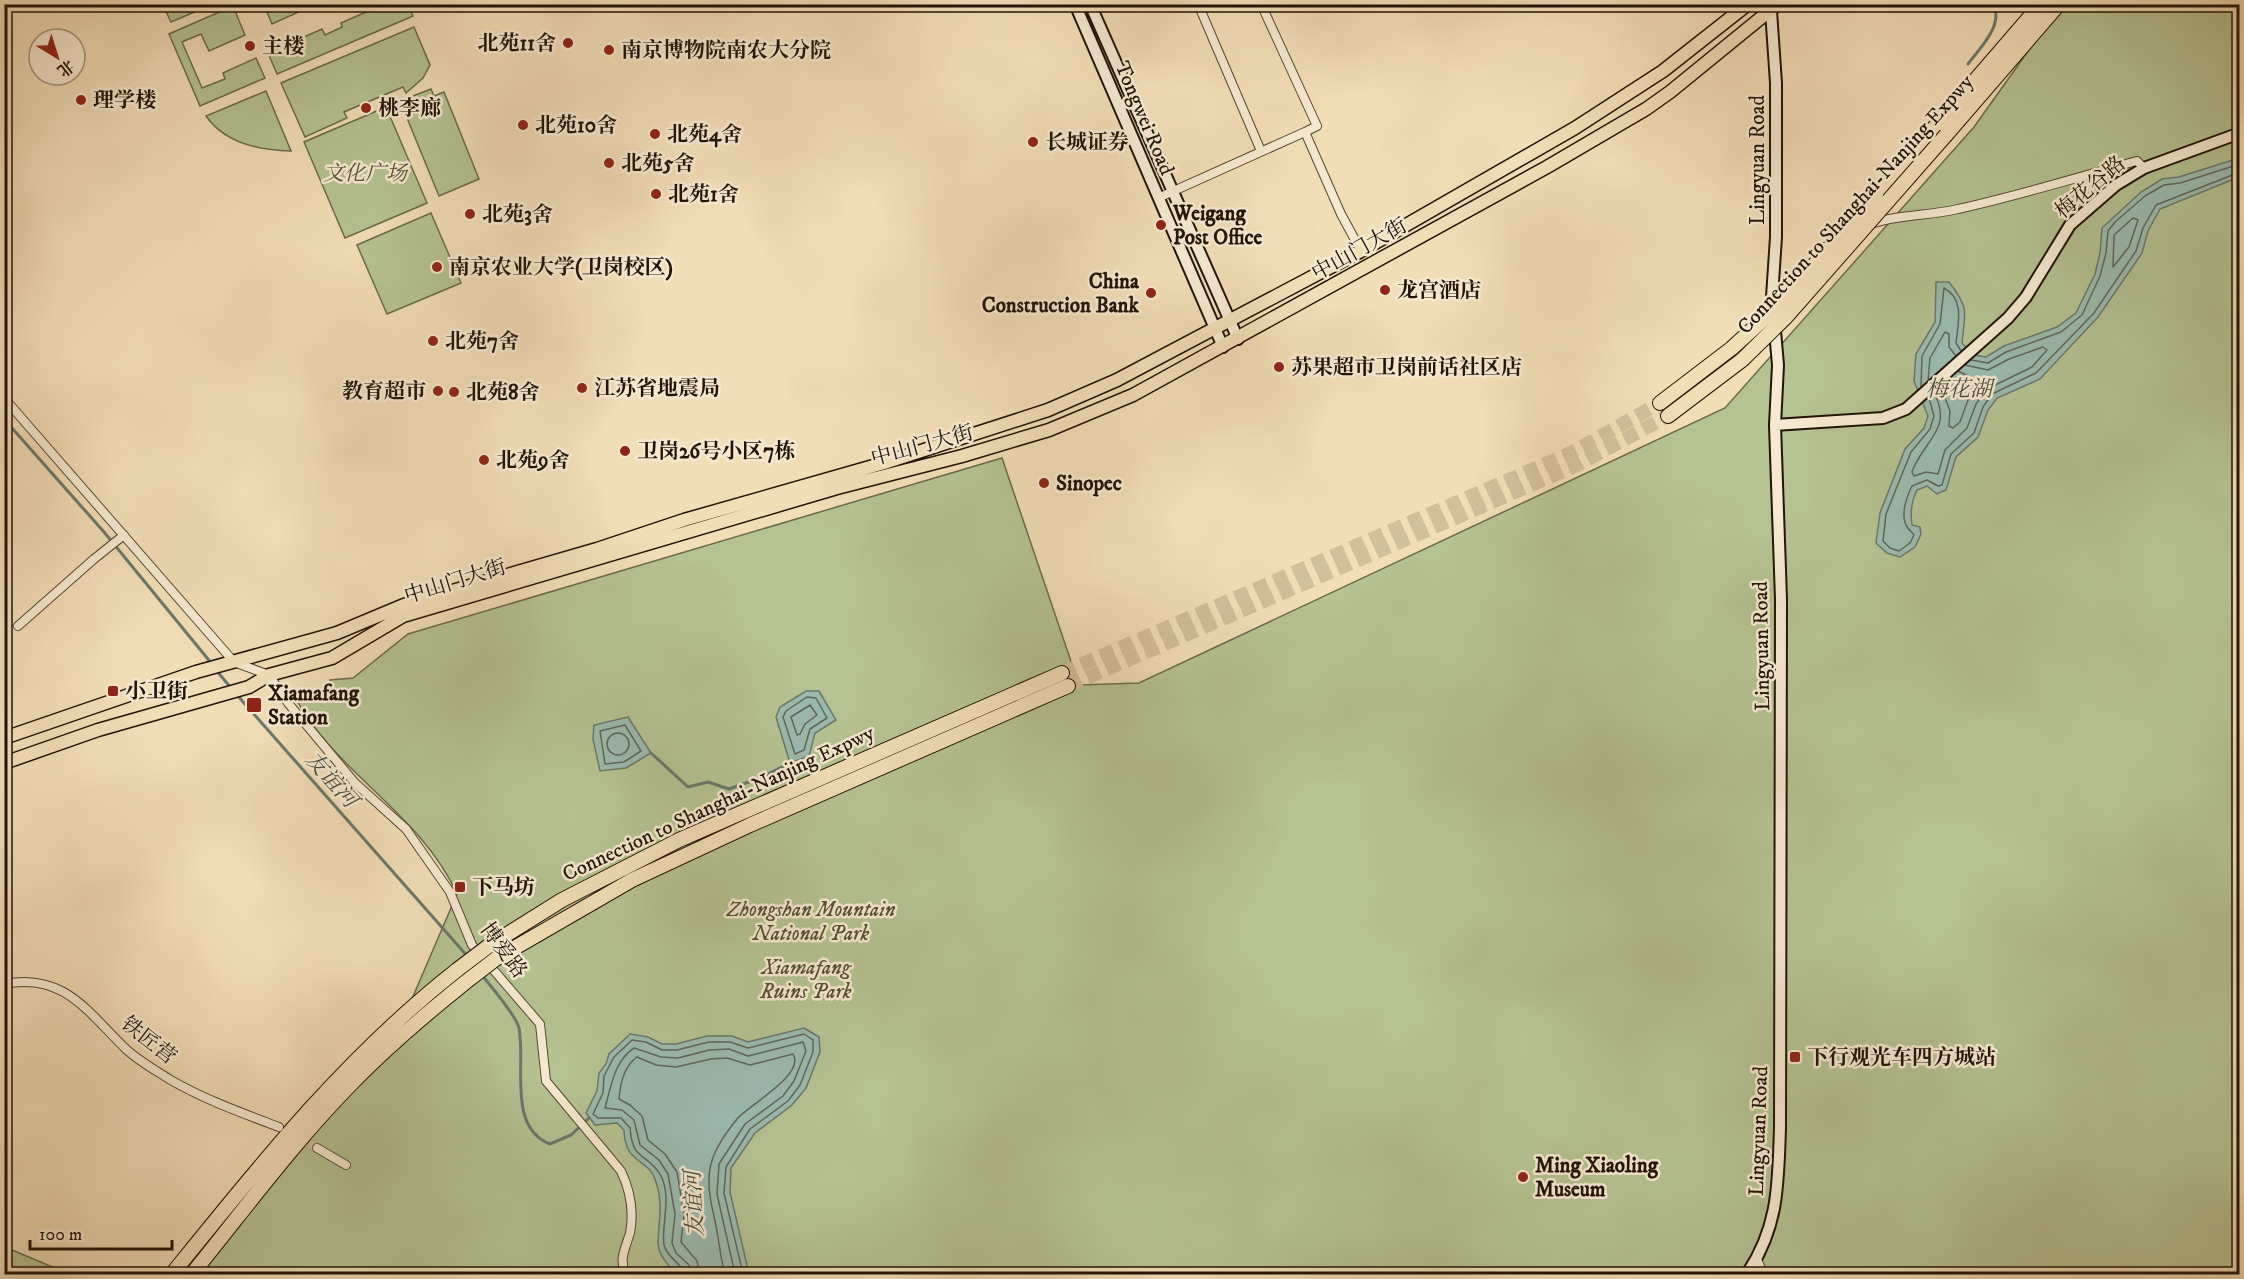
<svg xmlns="http://www.w3.org/2000/svg" width="2244" height="1279" font-family="'IM FELL DW Pica','Noto Serif SC',serif">
	<style>
		.green { fill: #b5c292; stroke: #6b6a4c; stroke-width: 1.5 }
		.water { fill: #9bbbaf; stroke: #6a786b; stroke-width: 1.5 }
		.lines { fill: none; stroke-linecap: round; stroke-linejoin: round }
		.shore { stroke: #5e675a; stroke-width: 1.5 }
		.stream { stroke: #6a786b; stroke-width: 3 }
		.street-tunnel { stroke: #d2bf9c; stroke-width: 8; stroke-dasharray: 8 4; stroke-linecap: butt }
		.highway-tunnel { stroke: #d2bf9c; stroke-width: 14; stroke-dasharray: 14 7; stroke-linecap: butt }
		.street-casing { stroke: #554632; stroke-width: 10 }
		.secondary-casing { stroke: #211306; stroke-width: 14 }
		.primary-casing { stroke: #211306; stroke-width: 15 }
		.highway-casing { stroke: #211306; stroke-width: 16 }
		.street { stroke: #f6e9d0; stroke-width: 8 }
		.secondary { stroke: #f6e9d0; stroke-width: 10 }
		.primary { stroke: #f1ddb6; stroke-width: 12 }
		.highway { stroke: #f1ddb6; stroke-width: 14 }
		.highway-bridge-casing { stroke: #211306; stroke-width: 16; stroke-linecap: butt }
		.highway-bridge { stroke: #f1ddb6; stroke-width: 14 }
		.poi-dot { fill: #8f2418; stroke: #f6e9d0; stroke-width: 2 }
		.labels { text-anchor: middle; stroke-width: 5; stroke-linejoin: round; paint-order: stroke }
		.poi-label { font-size: 21px; font-weight: bold; fill: #211306; stroke: #f6e9d0; text-anchor: start }
		.street-label { font-size: 21px; fill: #211306; stroke: #f6e9d0 }
		.park-label { font-size: 21px; font-style: italic; fill: #555037; stroke: #f6e9d0 }
		.water-label { font-size: 22px; font-style: italic; fill: #4c4e41; stroke: #f6e9d0 }
	</style>
	<rect width="100%" height="100%" fill="#f1ddb6"/>
	<filter id="stains"><feTurbulence type="fractalNoise" baseFrequency=".00333" numOctaves="4"/><feColorMatrix values="0 0 0 0 .2 0 0 0 0 .09 0 0 0 0 .02 0 0 0 .5 -.17"/></filter>
	<radialGradient id="worn" r=".72"><stop offset=".6" stop-color="#630" stop-opacity="0"/><stop offset="1" stop-color="#630" stop-opacity=".3"/></radialGradient>
	<path class="green" d="M163 5H211L171 22Z
		M264 5H309L310 7 272 24Z
		M382 5H408L413 16 277 74 268 53 322 29 325 35 342 27 341 23Z
		M2061 5H2239V1274H194L393 1043 457 894C422 815 336 773 296 699L332 688 330 680 353 678 408 634 1002 458 1079 685 1139 683 1725 408 1974 127Z
		M233 6 245 35 209 51 201 34 182 42 202 88 225 79 223 73 256 58 265 78 200 106 169 34Z
		M414 27 430 65 423 78 406 93 403 87 344 112 347 118 305 137 281 83Z
		M431 89 434 96 444 92 479 179 439 196 400 101Z
		M266 91 291 151C259 150 226 144 206 116Z
		M386 107 427 203 345 238 304 142Z
		M431 213 461 283 387 314 357 245Z
		M5 1247 69 1274H5Z"/>
	<path class="water" d="M2239 158V177L2160 209 2148 231 2142 253 2098 317 2040 379 1997 398 1988 410 1978 437 1956 457 1946 490 1937 494 1927 486 1917 490C1911 502 1910 512 1912 525L1920 527 1921 534 1915 547 1900 557 1887 553 1876 543 1880 513 1905 449 1924 428 1928 416 1914 381 1916 354 1935 322 1936 282H1949C1970 309 1965 312 1962 343L1974 355 1986 357 2004 346 2057 327 2076 313 2095 274 2100 253 2102 228 2141 192 2162 179 2179 177Z
		M806 691H819L836 720 815 733 809 756 790 763 776 717 780 707Z
		M628 717 651 753 626 768 600 771 593 739 594 725Z
		M804 1028 819 1037 820 1052 806 1088 792 1105 755 1133 731 1168 730 1192 749 1274C735 1275 691 1278 680 1274 669 1269 657 1253 658 1241 659 1221 663 1202 656 1182 649 1157 625 1166 624 1130L617 1123 595 1125 586 1113 597 1091 599 1073 606 1064 609 1054 630 1034 648 1037 662 1044H676L707 1036H732L748 1042Z"/>
	<g class="lines">
		<path class="shore" d="M2133 218 2138 220 2129 247 2113 267 2114 235Z
			M1971 360 1988 363 2006 352 2061 332 2082 315 2100 276 2106 253 2108 231 2115 222 2145 196 2164 185 2180 183 2240 164
			M1928 381 1930 358 1945 332 1949 334V347L1956 356
			M1921 386 1922 356 1940 324 1944 288C1965 299 1958 324 1956 343L1961 351
			M1941 387 1950 411 1949 426 1953 428 1960 422 1968 400 1980 382 1958 371
			M1934 393C1954 429 1922 442 1912 472L1914 476 1926 472 1938 474 1945 450 1967 428 1976 404 1987 389 2032 367 2047 350 2043 347 2009 359 1988 370 1965 365
			M1929 398 1934 416 1930 429 1911 452 1886 514 1883 541 1890 548 1899 551 1910 543 1914 535C1912 532 1910 531 1908 528 1899 517 1907 496 1912 486L1927 480 1938 486 1942 485 1951 454 1974 433 1983 407 1992 394 2036 373 2094 313 2136 251 2143 228 2156 205 2240 172
			M807 697 816 698 827 718 810 729 804 750 795 754 783 717 786 711Z
			M810 705 817 715 805 724 800 734 797 735 791 717Z
			M625 725 641 751 624 762 605 764 600 731Z
			M607 744a11 11 0 1 1 22 0a11 11 0 1 1-22 0Z
			M684 1274C682 1263 667 1258 664 1245 661 1226 672 1198 661 1176 647 1151 633 1164 630 1128L621 1118H598L593 1114 603 1093 604 1076 614 1057 632 1040 646 1042 662 1050H677L709 1042H730L748 1048 804 1034 813 1040V1052L800 1085 788 1101 750 1129 726 1167 724 1193 743 1274
			M691 1274 689 1265 676 1253 672 1243 675 1214 668 1174 659 1160 640 1145 634 1120 622 1110 605 1108C611 1087 614 1061 634 1048L661 1057 678 1058 709 1050 729 1049 748 1056 803 1042 806 1051 794 1081 783 1096 745 1124 719 1164 717 1194 735 1274
			M700 1274 697 1261 681 1242 684 1214 677 1172 665 1154 648 1140 642 1116 630 1105 619 1099C620 1085 624 1066 637 1057L656 1065 676 1067 711 1059 727 1058 750 1065 793 1054C806 1075 747 1106 737 1119 706 1158 704 1174 715 1221 719 1239 720 1257 725 1274"/>
		<path class="stream" d="M1968 64C1979 49 2006 23 1992 4
			M4 419 104 532 212 664
			M216 670 231 688
			M237 695 469 958
			M651 753 688 787 708 782 729 789 760 778 790 763
			M482 975C491 987 516 1015 519 1028 526 1065 507 1127 550 1144L571 1135 589 1118"/>
		<path class="street-tunnel" d="M299 1138 317 1148"/>
		<path class="highway-tunnel" d="M1062 673 1571 453 1660 403
			M1068 686 1577 465 1668 416"/>
		<g class="street-casing">
			<path id="street" d="M1198 4 1261 151
				M1261 4 1317 126 1305 132 1341 214 1361 251
				M1158 198 1305 132
				M1871 224C1897 214 1930 216 1958 209 2018 196 2078 177 2137 161L2144 168
				M4 398 234 662 269 675 288 703 355 783 406 829 450 892 472 945 540 1024 546 1081 621 1171C630 1190 634 1212 630 1233 626 1247 618 1260 626 1274
				M18 626 94 559 124 535
				M4 984C65 972 88 1013 127 1050 139 1061 155 1070 169 1079 203 1099 242 1113 279 1127
				M317 1148 346 1165
				M1757 1259 1763 1274"/>
		</g>
		<g class="secondary-casing">
			<path id="secondary" d="M1075 4 1223 347
				M1090 4 1238 339
				M1775 425 1883 418 1906 409 2008 318 2026 297 2070 225 2116 185 2144 168 2240 133
				M1747 1274C1779 1226 1778 1184 1780 1128L1781 599 1775 425 1778 365 1772 297 1776 237V83L1771 11 1766 4"/>
		</g>
		<g class="primary-casing">
			<path id="primary" d="M4 738 196 672 337 633 404 605 597 549 684 520 884 463 1048 410 1117 380 1361 251 1575 128 1663 71 1748 4
				M4 763 98 730 249 687 269 675 332 658 403 616 837 488 962 456 1049 430 1133 395 1547 167 1646 109 1670 92 1778 4"/>
		</g>
		<g class="highway-casing">
			<path id="highway" d="M1946 135 2059 4
				M1876 195 2041 4
				M1660 403 1732 348
				M1668 416 1742 360
				M490 945 562 900 679 840 1062 673
				M497 958 632 880 750 825 1068 686
				M172 1274C260 1165 346 1057 457 970
				M192 1274C244 1210 293 1143 351 1084 387 1047 427 1013 467 981"/>
		</g>
		<use href="#street" class="street"/>
		<use href="#secondary" class="secondary"/>
		<use href="#primary" class="primary"/>
		<use href="#highway" class="highway"/>
		<g class="highway-bridge-casing">
			<path id="highway-bridge" d="M1732 348 1777 307 1876 195
				M1742 360 1786 317 1946 135
				M457 970 490 945
				M467 981 497 958"/>
		</g>
		<use href="#highway-bridge" class="highway-bridge"/>
	</g>
	<g class="poi-dot">
		<circle cx="568" cy="43" r="6"/>
		<circle cx="250" cy="46" r="6"/>
		<circle cx="609" cy="50" r="6"/>
		<circle cx="81" cy="100" r="6"/>
		<circle cx="366" cy="108" r="6"/>
		<circle cx="523" cy="125" r="6"/>
		<circle cx="655" cy="134" r="6"/>
		<circle cx="1033" cy="142" r="6"/>
		<circle cx="609" cy="163" r="6"/>
		<circle cx="656" cy="194" r="6"/>
		<circle cx="470" cy="214" r="6"/>
		<circle cx="1161" cy="225" r="6"/>
		<circle cx="437" cy="267" r="6"/>
		<circle cx="1385" cy="290" r="6"/>
		<circle cx="1151" cy="293" r="6"/>
		<circle cx="433" cy="341" r="6"/>
		<circle cx="1279" cy="367" r="6"/>
		<circle cx="582" cy="388" r="6"/>
		<circle cx="438" cy="391" r="6"/>
		<circle cx="454" cy="392" r="6"/>
		<circle cx="625" cy="451" r="6"/>
		<circle cx="484" cy="460" r="6"/>
		<circle cx="1044" cy="483" r="6"/>
		<rect x="107" y="685" width="12" height="12" rx="3"/>
		<rect x="246" y="697" width="16" height="16" rx="3"/>
		<rect x="454" y="881" width="12" height="12" rx="3"/>
		<rect x="1789" y="1051" width="12" height="12" rx="3"/>
		<circle cx="1523" cy="1177" r="6"/>
	</g>
	<g class="labels">
		<g class="poi-label">
			<text x="556" y="50" text-anchor="end">北苑11舍</text>
			<text x="262" y="53">主楼</text>
			<text x="621" y="57">南京博物院南农大分院</text>
			<text x="93" y="107">理学楼</text>
			<text x="378" y="115">桃李廊</text>
			<text x="535" y="132">北苑10舍</text>
			<text x="667" y="141">北苑4舍</text>
			<text x="1045" y="149">长城证券</text>
			<text x="621" y="170">北苑5舍</text>
			<text x="668" y="201">北苑1舍</text>
			<text x="1173" y="220">Weigang<tspan x="1173" dy="24">Post Office</tspan></text>
			<text x="482" y="221">北苑3舍</text>
			<text x="449" y="274">南京农业大学(卫岗校区)</text>
			<text x="1139" y="288" text-anchor="end">China<tspan x="1139" dy="24">Construction Bank</tspan></text>
			<text x="1397" y="297">龙宫酒店</text>
			<text x="445" y="348">北苑7舍</text>
			<text x="1291" y="374">苏果超市卫岗前话社区店</text>
			<text x="594" y="395">江苏省地震局</text>
			<text x="426" y="398" text-anchor="end">教育超市</text>
			<text x="466" y="399">北苑8舍</text>
			<text x="637" y="458">卫岗26号小区7栋</text>
			<text x="496" y="467">北苑9舍</text>
			<text x="1056" y="490">Sinopec</text>
			<text x="125" y="698">小卫街</text>
			<text x="268" y="700">Xiamafang<tspan x="268" dy="24">Station</tspan></text>
			<text x="472" y="894">下马坊</text>
			<text x="1807" y="1064">下行观光车四方城站</text>
			<text x="1535" y="1172">Ming Xiaoling<tspan x="1535" dy="24">Museum</tspan></text>
		</g>
		<g class="street-label">
			<text transform="translate(1145 118) rotate(67)" y="7">Tongwei Road</text>
			<text transform="translate(1757 160) rotate(-90)" y="7">Lingyuan Road</text>
			<text transform="translate(2090 187) rotate(-40)" y="7">梅花谷路</text>
			<text transform="translate(1855 204) rotate(-48)" y="7">Connection to Shanghai-Nanjing Expwy</text>
			<text transform="translate(1359 249) rotate(-29)" y="7">中山门大街</text>
			<text transform="translate(922 445) rotate(-15)" y="7">中山门大街</text>
			<text transform="translate(455 581) rotate(-17)" y="7">中山门大街</text>
			<text transform="translate(1761 646) rotate(-91)" y="7">Lingyuan Road</text>
			<text transform="translate(718 803) rotate(-25)" y="7">Connection to Shanghai-Nanjing Expwy</text>
			<text transform="translate(504 950) rotate(54)" y="7">博爱路</text>
			<text transform="translate(149 1040) rotate(38)" y="7">铁匠营</text>
			<text transform="translate(1758 1131) rotate(-88)" y="7">Lingyuan Road</text>
		</g>
		<g class="park-label">
			<text x="365" y="180">文化广场</text>
			<text x="811" y="916">Zhongshan Mountain<tspan x="811" dy="24">National Park</tspan></text>
			<text x="806" y="974">Xiamafang<tspan x="806" dy="24">Ruins Park</tspan></text>
		</g>
		<g class="water-label">
			<text x="1959" y="396">梅花湖</text>
			<text transform="translate(332 779) rotate(48)" y="8">友谊河</text>
			<text transform="translate(693 1204) rotate(-93)" y="8">友谊河</text>
		</g>
	</g>
	<rect width="2244" height="1279" fill="none" stroke="#f1ddb6" stroke-width="24"/>
	<rect x="6" y="6" width="2232" height="1267" fill="none" stroke="#211306" stroke-width="3"/>
	<rect x="12" y="12" width="2220" height="1255" fill="none" stroke="#211306" stroke-width="1.5"/>
	<g transform="translate(57 57) rotate(142)"><circle r="28" fill="#f6e9d0" stroke="#a1937f" stroke-width="1.5"/>
	<path d="M0-4.5L10 22L0 15L-10 22Z" fill="#8f2418"/>
	<text y="-9" font-size="16" font-weight="bold" text-anchor="middle" fill="#211306">北</text>
	</g>
	<path d="M30 1240v9h142v-9" fill="none" stroke="#211306" stroke-width="3"/>
	<text x="39" y="1240" font-size="18" fill="#211306" stroke="#f6e9d0" stroke-width="4.5" paint-order="stroke">100 m</text>
	<rect width="100%" height="100%" filter="url(#stains)"/>
	<rect width="100%" height="100%" fill="url(#worn)"/>
</svg>
